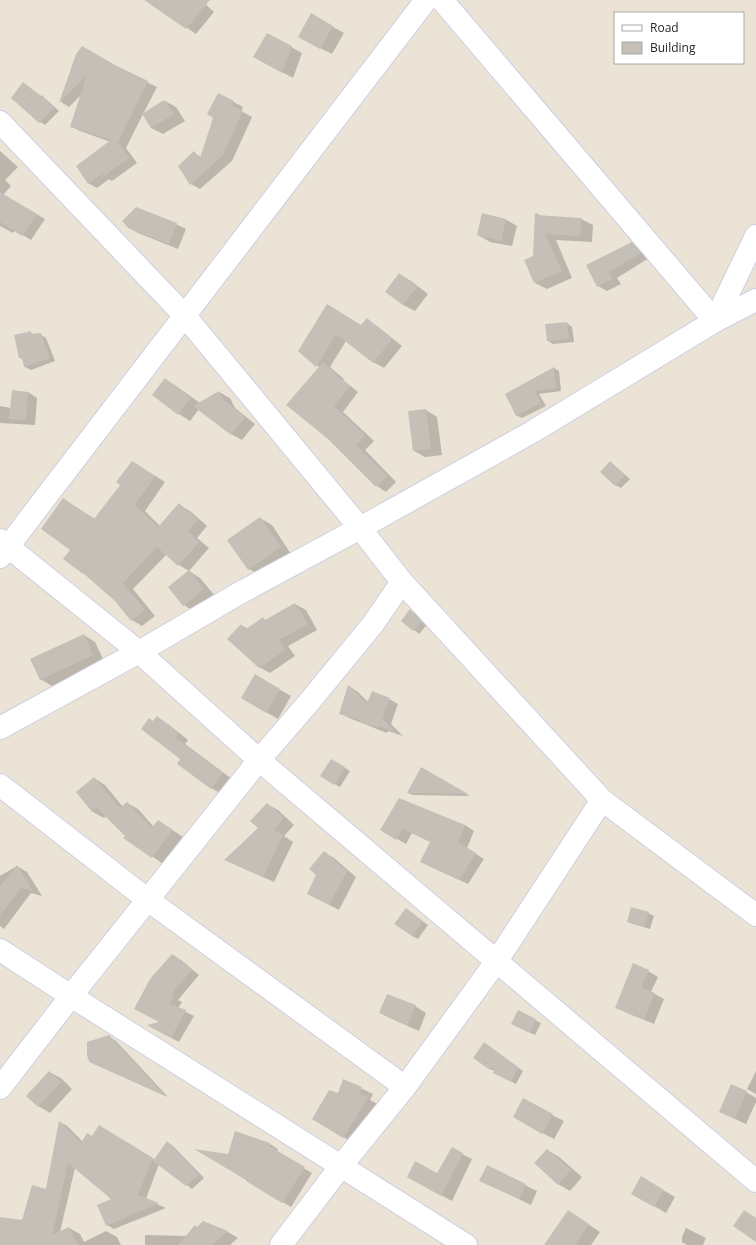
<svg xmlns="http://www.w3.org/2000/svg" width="756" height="1245" font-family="'Open Sans',sans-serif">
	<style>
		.shadow { fill: #0003 }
		.building { fill: #c5c0b7 }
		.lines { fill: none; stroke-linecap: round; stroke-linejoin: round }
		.street-casing { stroke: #cccfe1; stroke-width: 24 }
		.secondary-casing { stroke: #cccfe1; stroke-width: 24 }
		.street { stroke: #fff; stroke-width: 22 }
		.secondary { stroke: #fff; stroke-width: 22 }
	</style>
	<rect width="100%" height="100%" fill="#ebe3d6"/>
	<path class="shadow" d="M146 0H201L214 12 196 34Z
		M311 15 344 33 332 54 310 43Z
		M267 34 302 53 293 78 265 63Z
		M77 54 116 67 157 87 143 114 165 101 176 107 185 121 163 134 151 128 143 114 126 148 137 163 112 181 109 179 97 188 88 183 111 142 80 131 71 126 82 94 69 107 61 102Z
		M219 94 243 107 241 111 252 117 232 161 200 189 191 184 194 153 201 157 215 118Z
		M41 97 47 100 59 111 45 125 40 122Z
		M0 151 18 167 5 180 11 186 3 195 45 219 31 240 15 230 13 233 0 226Z
		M536 213 541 216 581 219 593 225 592 242 556 240 572 278 547 289 535 283 525 261 534 257Z
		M505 219 517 226 512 246 490 242 478 235Z
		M176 224 186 229 178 249 138 233 128 227Z
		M632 244 641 249 649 258 617 278 621 284 607 291 598 286Z
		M399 274 411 281 428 294 415 311 403 305Z
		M328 305 362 326 367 320 377 326 402 346 384 368 373 362 346 341 330 367 344 379 343 380 358 392 343 412 374 441 365 450 396 482 386 492 377 486 329 438 319 367 299 351Z
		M567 323 572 327 574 342 553 344 548 341Z
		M31 333 35 335 40 334 46 338 55 361 31 370 25 367 24 360 20 358Z
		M554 368 559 371 561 391 539 394 546 406 522 418 516 415 507 394Z
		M165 379 176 386 200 403 219 392 230 398 235 408 255 424 242 440 231 434 199 409 190 421 179 414 153 395Z
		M28 392 37 398 35 425 0 423V406L11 408Z
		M426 410 437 417 442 455 425 457 414 451Z
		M133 462 165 482 145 511 160 526 179 505 190 511 207 526 197 538 209 548 189 571 179 565 167 554 133 589 155 616 142 626 132 620 116 601 89 577 64 559 72 550 63 499 95 519 122 485Z
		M610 462 615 466 630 479 621 488 615 485Z
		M260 518 272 525 291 554 260 575 249 569Z
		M189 571 200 578 215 596 195 612 184 605Z
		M295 604 306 610 317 630 288 646 295 656 270 673 259 667 241 625 248 629 263 619 266 621Z
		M410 611 416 614 426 626 419 634 402 620Z
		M84 635 95 642 104 661 52 686 40 679Z
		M256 676 291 696 278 719 242 698Z
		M349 686 358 692 368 702 389 699 398 704 391 724 403 736 388 731 387 733 349 718 340 713Z
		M158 718 168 724 188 740 185 744 232 779 222 794 211 788 181 759 154 722Z
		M331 760 350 771 340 787 321 776Z
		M422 768 470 796 413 795 408 793Z
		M94 778 105 785 123 807 127 803 138 809 154 827 159 821 183 837 163 864 125 837 126 835 106 816 104 818 93 812 77 792Z
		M267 804 278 810 294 825 284 836 293 842 274 882 236 865 259 828Z
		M465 825 474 831 467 848 484 859 468 884 421 862 431 842 412 833 406 844 381 830Z
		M324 852 334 858 356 877 339 910 318 899 317 874Z
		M17 866 27 872 42 896 31 893 4 929 0 926V876Z
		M411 913 428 925 418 939 412 936Z
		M648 913 654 916 650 929 633 924 628 921Z
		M173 955 181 960 199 975 178 1000 182 1002 178 1008 194 1016 179 1042 149 1026 161 1022Z
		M648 971 658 977 651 992 664 999 654 1024 627 1013 617 1008Z
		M415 1006 426 1013 419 1031 392 1019 380 1013Z
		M518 1012 541 1023 535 1035 518 1027Z
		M109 1037 115 1040 168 1097 96 1064Z
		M489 1047 523 1071 516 1084 494 1072 495 1071 490 1069Z
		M756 1071V1094L747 1089Z
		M49 1072 61 1078 72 1089 50 1113 38 1106Z
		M344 1080 373 1094 370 1100 379 1105 355 1144 313 1119 338 1094Z
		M746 1092 756 1098V1102L746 1124 720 1112Z
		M552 1115 564 1121 554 1139 525 1124Z
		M60 1122 67 1126 83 1142 93 1137 99 1126 155 1160 167 1142 173 1146 204 1178 192 1189 159 1164 146 1199 166 1208 114 1229 107 1225 113 1199 75 1168 60 1232 69 1228 80 1234 84 1242 106 1231 117 1237 121 1245H0V1243L23 1221 46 1191Z
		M236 1132 270 1144 278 1149 277 1152 312 1173 291 1207 236 1174 229 1155Z
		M547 1150 559 1157 582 1177 570 1191 558 1184Z
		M462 1154 472 1159 452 1201 419 1183 437 1174Z
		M487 1167 537 1191 531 1205 480 1180Z
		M641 1177 675 1197 666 1213 632 1193Z
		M579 1218 600 1232 591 1245H552Z
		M204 1222 228 1232 238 1238 230 1245H145V1235L187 1236Z
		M686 1228 706 1238 703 1245H687L682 1242V1237Z"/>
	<path class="building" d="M144 0H210L186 29Z
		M311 13 333 26 320 49 298 37Z
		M267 33 292 46 282 73 253 57Z
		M82 46 117 66 148 81 118 142 129 158 103 177V173L88 184 76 166 111 140 70 127 87 75 59 103 76 54Z
		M23 82 41 96 42 95 54 108 39 123 11 98Z
		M218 93 234 101 232 106 243 110 223 155 190 185 178 166 194 151 200 158 213 118 207 114Z
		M164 100 174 114 151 128 142 114Z
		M0 192 37 214 22 236 0 222Z
		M136 207 177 223 169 244 128 228 122 221Z
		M535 212 536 215 582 218 580 236 545 234 562 271 534 283 524 260 533 256Z
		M482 213 506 219 501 241 477 235Z
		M632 242 641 253 609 272 612 279 597 287 586 265Z
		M399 273 417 287 403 305 385 292Z
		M327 304 361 325 367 318 392 339 373 363 336 334 316 367 298 351Z
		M567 322 569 339 547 341 545 324Z
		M31 331V334L41 333 50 358 24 367 22 358H19L14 335Z
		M323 362 336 373 334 374 350 386 334 406 365 435 356 445 388 476 376 487 328 439 286 405Z
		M554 367 556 388 535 391 541 403 516 416 505 394Z
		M165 378 191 398 178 415 152 395Z
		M12 390 28 392 26 420 9 419Z
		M219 391 224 400 245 417 231 435 193 406Z
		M426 409 431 449 413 451 408 411Z
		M132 461 155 476 135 505 158 527 179 503 198 520 188 531 199 542 178 566 157 547 123 583 145 610 131 621 115 601 83 573V574L63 559 70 550 41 529 63 498 94 519 120 485 116 482Z
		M610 461 625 475 615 486 600 472Z
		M260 517 281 547 248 570 227 540Z
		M189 570 204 589 183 606 168 587Z
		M295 603 308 624 279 640 285 650 259 668 227 639 241 624 245 630 263 617 265 620Z
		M410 609 422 622 413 631 401 621Z
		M84 634 93 655 40 680 30 659Z
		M255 674 280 689 266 713 241 698Z
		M348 685 367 703 372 691 390 698 382 718 396 732 378 726V728L360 722V720L339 714Z
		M157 716 179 733 175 738 223 773 211 789 177 764 180 759 141 729 149 718 153 721Z
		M331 759 345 767 334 785 320 776Z
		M421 767 468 794 407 793Z
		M94 777 120 808 127 802 152 828 158 820 173 830 152 858 123 838 125 836 97 808 92 812 76 792Z
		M399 798 465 825 458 842 476 853 459 880 420 862 430 842 403 829 396 840 380 830Z
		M267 803 284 818 274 830 283 835 263 877 224 860 258 828 250 821Z
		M324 851 347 871 329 905 307 894 316 875 309 869Z
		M17 865 33 891 21 888 0 915V887Z
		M631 907 649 912 644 927 627 922Z
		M406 908 423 921 412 936 394 924Z
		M172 954 192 970 171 994 174 996 170 1004 186 1010 171 1038 147 1025 159 1022 134 1009 150 979Z
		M633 963 649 970 641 987 655 993 644 1019 615 1008Z
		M387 994 416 1005 407 1025 379 1013Z
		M518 1010 536 1019 530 1033 511 1024Z
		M109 1035 165 1096 89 1062 87 1055V1042Z
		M484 1042 518 1067 511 1082 493 1073 495 1070 492 1067 490 1070 473 1058Z
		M49 1071 61 1082 38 1107 26 1096Z
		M343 1079 362 1087 360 1093 368 1098 343 1138 312 1119 329 1090 338 1093Z
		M731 1084 747 1091 735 1119 719 1112Z
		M523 1098 553 1114 542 1134 513 1117Z
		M59 1121 81 1143 87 1133 92 1136 99 1125 153 1158 138 1195 159 1203 106 1226 97 1205 111 1199 68 1163 52 1235 69 1227 78 1245H0V1217L22 1220 32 1185 46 1189Z
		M235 1131 270 1143 269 1146 305 1167 282 1203 246 1181 248 1180 236 1174 194 1149 228 1154Z
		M167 1141 199 1175 186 1186 153 1161Z
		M452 1147 463 1153 441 1196 407 1177 415 1161 437 1173Z
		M547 1149 571 1170 558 1185 534 1163Z
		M487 1165 526 1184 519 1199 479 1181Z
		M641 1176 664 1190 654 1207 631 1194Z
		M568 1210 589 1224 575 1245H544Z
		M744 1210 756 1218V1242L733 1226Z
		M203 1221 228 1231 212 1245H178L195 1225 197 1227Z"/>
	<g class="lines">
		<g class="street-casing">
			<path id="street" d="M442 0 715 321 756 236
				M0 122 185 316 360 528 402 582 602 800 756 915
				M0 540 139 652 259 760 756 1181
				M0 557 426 0
				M0 785 148 900 405 1087
				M0 950 71 996 466 1245
				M0 1088 71 996 259 760 310 701 373 624 402 582
				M281 1245 341 1166 405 1087 496 962 602 800"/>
		</g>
		<g class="secondary-casing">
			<path id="secondary" d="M0 728 139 652 238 594 360 528 532 432 715 321 756 300"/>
		</g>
		<use href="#street" class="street"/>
		<use href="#secondary" class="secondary"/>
	</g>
	<rect x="614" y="12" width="130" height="52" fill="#ffffff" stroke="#a8a8a8"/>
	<rect x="622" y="25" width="20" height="6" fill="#ffffff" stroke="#a8a8a8"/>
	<text x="650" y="32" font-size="12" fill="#262626">Road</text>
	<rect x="622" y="42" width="20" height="12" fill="#c5c0b7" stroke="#a8a8a8"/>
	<text x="650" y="52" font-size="12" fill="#262626">Building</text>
</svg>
